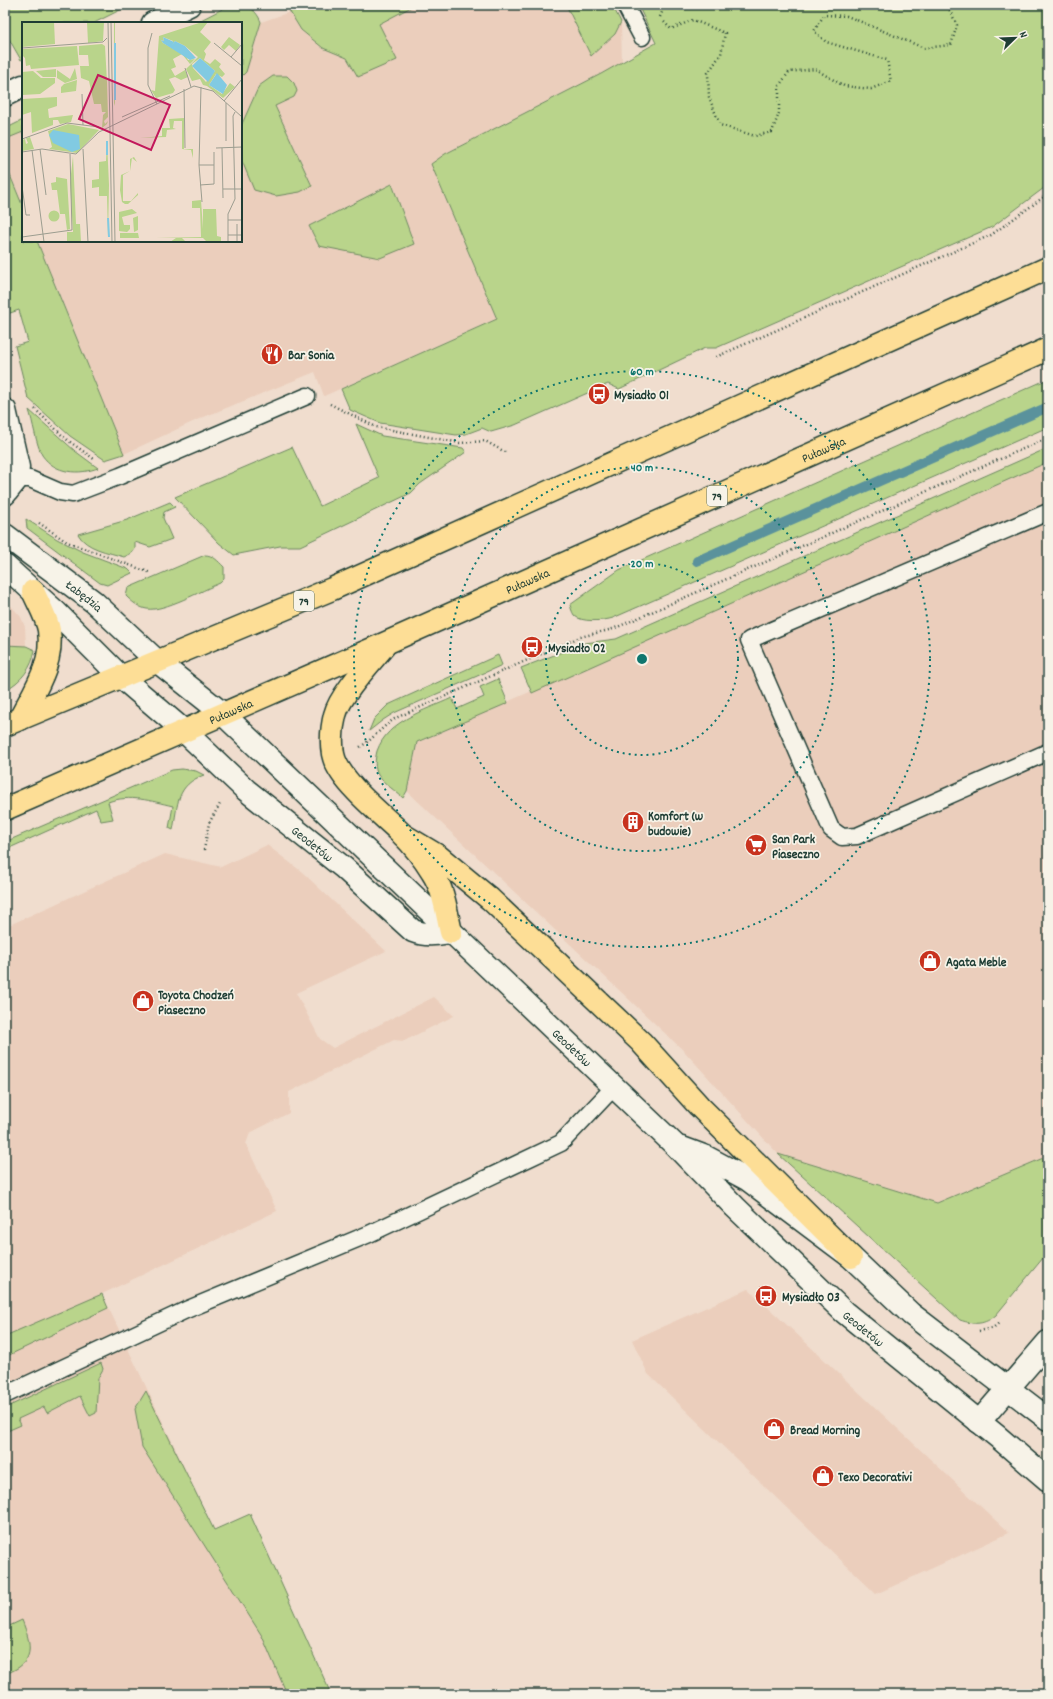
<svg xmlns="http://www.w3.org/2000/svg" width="1053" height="1699" font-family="Dekko,sans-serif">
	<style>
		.built { fill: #ebcebc; fill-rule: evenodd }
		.green { fill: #b9d48b; stroke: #6c8860 }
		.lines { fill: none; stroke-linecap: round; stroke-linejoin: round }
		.stream { stroke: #5a929c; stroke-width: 10 }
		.service-casing { stroke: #1f3d34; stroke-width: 19 }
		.minor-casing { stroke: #1f3d34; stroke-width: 25 }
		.tertiary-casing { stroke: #1f3d34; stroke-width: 25 }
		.primary-casing { stroke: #1f3d34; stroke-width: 25 }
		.path { stroke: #1f3d34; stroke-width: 2.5; stroke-dasharray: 1 3; stroke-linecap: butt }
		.service { stroke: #f7f3e8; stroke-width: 16 }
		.minor { stroke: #f7f3e8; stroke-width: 22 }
		.tertiary { stroke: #f7f3e8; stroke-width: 22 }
		.primary { stroke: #fdde96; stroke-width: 22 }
		.ring { fill: none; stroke: #0f766e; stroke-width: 2; stroke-dasharray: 2 4 }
		.labels { text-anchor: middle; stroke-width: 3.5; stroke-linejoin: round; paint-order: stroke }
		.shield { fill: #f7f3e8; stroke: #60746a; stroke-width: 1 }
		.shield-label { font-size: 12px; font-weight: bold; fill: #1f3d34 }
		.poi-label { font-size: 13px; font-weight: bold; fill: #1f3d34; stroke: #f7f3e8; text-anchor: start }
		.street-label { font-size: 13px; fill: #1f3d34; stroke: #f7f3e8 }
		.inset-river { fill: none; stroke: #81cae2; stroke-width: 2 }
		.inset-road { fill: none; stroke: #9c9d90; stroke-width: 1 }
		.view { fill: #c2185b; fill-opacity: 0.15; stroke: #c2185b; stroke-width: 2 }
		.inset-edge { fill: none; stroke: #1f3d34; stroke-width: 2 }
		.centre { fill: #0f766e; stroke: #f7f3e8; stroke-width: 2 }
		.ring-label { font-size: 12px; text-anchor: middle; font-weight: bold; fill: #0f766e; stroke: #f7f3e8; stroke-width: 3.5; stroke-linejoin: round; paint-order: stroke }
	</style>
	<rect width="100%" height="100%" fill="#f0ddce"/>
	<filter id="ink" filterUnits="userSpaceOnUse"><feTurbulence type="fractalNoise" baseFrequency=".025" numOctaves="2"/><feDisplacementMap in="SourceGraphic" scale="8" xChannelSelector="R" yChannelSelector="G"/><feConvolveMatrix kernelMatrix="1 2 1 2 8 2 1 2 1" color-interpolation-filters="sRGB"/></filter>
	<g filter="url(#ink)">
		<path class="built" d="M415 5H566L591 56 615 34 621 22 622 63 445 154 431 164 497 319 324 396 315 372 199 419 124 454 37 241H241V129L242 161 312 186 275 106 294 97 259 86 241 126V77L246 72 261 22 290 12 301 30 323 48 347 58 379 24ZM392 184 414 244 309 226Z
			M23 132V207L5 163V139Z
			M1048 462V1156L937 1203 778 1154 685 1052 407 791 417 742Z
			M5 599 21 617 25 627 26 646 5 645Z
			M267 845 302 872 386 951 296 993 320 1039 333 1048 434 997 454 1016 404 1041 394 1040 289 1092V1113L250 1133 246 1144 277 1211 102 1294 214 1530 250 1514 331 1694H5V927L165 854 221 867Z
			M748 1289 802 1339 1009 1533 876 1594 648 1374 632 1340Z"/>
		<path class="green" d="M8 5H122L124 8 94 23H23V59L21 60 5 32V7Z
			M230 5C246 5 255 7 261 22L246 72 241 77V23H195Z
			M289 5H415L379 24 397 60 358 77 347 58 323 48 301 30 290 12Z
			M566 5H612L621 22 615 34 591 56Z
			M638 5H1048V185L992 227 716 348H705L619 389 608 384 515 425 491 432 482 428 466 434 456 435 380 423 350 410 341 389 497 319 431 164 445 154 601 74 656 43Z
			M273 76H287L294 83 297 91 294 97 275 106 312 186 300 192 276 196 254 190 242 161 241 126 259 86Z
			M23 120V132L6 139 5 129Z
			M5 163 23 207V241H37L124 454 105 460 70 436 28 398 15 346 28 342 19 310 7 314 5 308Z
			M392 184 414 244 380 258 319 246 309 226Z
			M1048 379V427L613 618C604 621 580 623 574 615 572 612 571 608 570 605L619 570Z
			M29 410 75 451 98 468C79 475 55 474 42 455 36 444 33 422 29 410Z
			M356 424 382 436 463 448 466 452 420 484 411 493 300 546H280L234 555 219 543 175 497 292 447 320 506 379 478Z
			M1048 448V462L532 693 521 668 585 643 616 639Z
			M170 502 175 507 164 512 163 518 172 539 150 547 135 542V549L132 553 124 557C108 552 86 549 78 534L127 520Z
			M26 519 57 539 83 552 128 569 132 573 107 585 100 583 27 528Z
			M205 555C213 555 218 561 224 567V579L220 583C203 590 163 612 147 609 139 608 131 601 126 596L128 588Z
			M5 645 26 646 35 650C32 668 21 682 5 690Z
			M498 655 502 665 394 713 383 720 369 731 374 719 388 705Z
			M498 679 508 703 417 742 407 791 403 798C396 791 384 784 378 775 374 768 375 759 377 751 388 720 424 711 452 698L457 709 484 697 480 687Z
			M182 769 196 771 204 775C176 785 178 804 173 830L169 828 173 806C151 801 130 794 108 802L113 819 101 821 96 809 5 850V842L172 770Z
			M778 1154 937 1203 1048 1156V1252L996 1315C984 1325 975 1325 960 1320Z
			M102 1294 108 1308 5 1357V1336Z
			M101 1363 103 1369 98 1378 96 1413 90 1416 80 1396 47 1413 44 1407 18 1419 21 1425 5 1432V1408Z
			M146 1391 214 1530 250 1514 331 1694H287L262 1636 142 1447 135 1409Z
			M22 1620C32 1646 36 1663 5 1674V1628Z"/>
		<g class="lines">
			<path class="stream" d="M697 561 1048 407"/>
			<g class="service-casing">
				<path id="service" d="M625 5 642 37
					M17 479H30L60 492 73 494 120 476 307 396
					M1048 512 749 640 831 829 842 837 857 836 1048 752
					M5 1395 186 1310 369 1234 561 1143 614 1087"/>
			</g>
			<g class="minor-casing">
				<g id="minor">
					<path d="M153 23 189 5"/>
					<path d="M5 95 23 86"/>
					<path d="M5 410 18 467 17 479 5 494"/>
					<path id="s1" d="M5 535 94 602 158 662"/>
					<path d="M5 566 57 613 121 677"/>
					<path d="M979 1422 1048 1342"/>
				</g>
			</g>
			<g class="tertiary-casing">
				<g id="tertiary">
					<path id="s2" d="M158 662 222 713 676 1146 735 1207 844 1312 998 1437 1048 1480"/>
					<path id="s3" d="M121 677 183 730 246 790 344 868 413 931C426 936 437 934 451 932"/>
					<path d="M682 1148 706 1157 747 1179 851 1257 911 1314 1048 1419"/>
				</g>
			</g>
			<g class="primary-casing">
				<g id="primary">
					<path d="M384 646C370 663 340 695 335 715 332 727 331 742 333 754 338 781 383 815 402 834 413 845 424 859 432 872 444 890 446 911 451 932"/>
					<path d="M20 719C34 691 54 664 49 630 47 618 38 603 33 591"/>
					<path d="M5 725 332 589 1048 268"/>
					<path id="s4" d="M5 809 386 643 1048 349"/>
					<path d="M403 835 438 856 490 899 641 1042 699 1106 851 1257"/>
				</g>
			</g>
			<path class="path" d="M660 17 665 5
				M664 22 671 29 693 20 725 33 721 54 708 73 709 97 720 125 755 136 772 132 779 113V86L789 72 815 69 844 86 871 89 891 81 887 60 826 42 814 31 824 15 847 16 924 48 951 45 957 25 948 7 924 5
				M716 357 991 235 1048 194
				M330 404 376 427 460 443 485 441 505 452
				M35 409 66 439 94 459
				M39 523 67 542 151 573
				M360 747C375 738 383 725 398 717L580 637 613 629 1048 438
				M204 850 209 823 220 804
				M979 1331 993 1328 1000 1322"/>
			<use href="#service" class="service"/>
			<use href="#minor" class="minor"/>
			<use href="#tertiary" class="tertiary"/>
			<use href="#primary" class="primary"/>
		</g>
	</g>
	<g class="ring">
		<circle cx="642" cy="659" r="96"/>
		<circle cx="642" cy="659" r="192"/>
		<circle cx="642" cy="659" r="288"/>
	</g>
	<defs>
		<g id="restaurant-disc" transform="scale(1.15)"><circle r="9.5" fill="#c8321e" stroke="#f7f3e8"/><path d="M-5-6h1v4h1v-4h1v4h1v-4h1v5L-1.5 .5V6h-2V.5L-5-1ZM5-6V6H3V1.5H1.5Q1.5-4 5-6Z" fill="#fff"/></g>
		<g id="bus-disc" transform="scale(1.15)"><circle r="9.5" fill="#c8321e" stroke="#f7f3e8"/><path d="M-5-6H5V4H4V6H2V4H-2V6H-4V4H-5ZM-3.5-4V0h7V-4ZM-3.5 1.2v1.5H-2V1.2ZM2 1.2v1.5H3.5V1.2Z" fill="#fff"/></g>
		<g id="building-disc" transform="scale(1.15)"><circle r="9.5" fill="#c8321e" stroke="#f7f3e8"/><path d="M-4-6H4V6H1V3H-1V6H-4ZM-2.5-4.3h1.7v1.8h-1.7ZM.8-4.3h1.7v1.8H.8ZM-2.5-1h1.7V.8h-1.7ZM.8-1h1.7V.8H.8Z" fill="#fff"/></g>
		<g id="supermarket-disc" transform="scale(1.15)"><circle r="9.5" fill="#c8321e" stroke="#f7f3e8"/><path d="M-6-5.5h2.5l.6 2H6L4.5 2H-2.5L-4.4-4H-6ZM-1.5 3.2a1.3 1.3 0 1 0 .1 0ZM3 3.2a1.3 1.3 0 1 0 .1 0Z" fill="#fff"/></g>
		<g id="shop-disc" transform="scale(1.15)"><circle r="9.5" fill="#c8321e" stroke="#f7f3e8"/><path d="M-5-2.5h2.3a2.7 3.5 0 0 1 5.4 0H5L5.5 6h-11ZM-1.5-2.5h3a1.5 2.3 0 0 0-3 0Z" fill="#fff"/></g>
	</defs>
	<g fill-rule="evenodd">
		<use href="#restaurant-disc" x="272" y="354"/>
		<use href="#bus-disc" x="599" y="394"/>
		<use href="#bus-disc" x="532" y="647"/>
		<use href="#building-disc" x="633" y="822"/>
		<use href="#supermarket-disc" x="756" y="845"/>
		<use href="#shop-disc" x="930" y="961"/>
		<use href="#shop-disc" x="143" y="1001"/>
		<use href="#bus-disc" x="766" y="1296"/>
		<use href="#shop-disc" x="774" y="1429"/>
		<use href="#shop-disc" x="823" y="1476"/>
	</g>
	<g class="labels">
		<g class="shield">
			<rect x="707" y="486" width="20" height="20" rx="3"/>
			<rect x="294" y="591" width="20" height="20" rx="3"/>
		</g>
		<g class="shield-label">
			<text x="717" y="500">79</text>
			<text x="304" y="605">79</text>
		</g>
		<g class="poi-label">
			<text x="288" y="359">Bar Sonia</text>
			<text x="614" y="399">Mysiadło 01</text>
			<text x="548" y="652">Mysiadło 02</text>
			<text x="648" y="820">Komfort (w<tspan x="648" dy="15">budowie)</tspan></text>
			<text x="772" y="843">San Park<tspan x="772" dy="15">Piaseczno</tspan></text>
			<text x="946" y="966">Agata Meble</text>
			<text x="158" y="999">Toyota Chodzeń<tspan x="158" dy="15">Piaseczno</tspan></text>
			<text x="782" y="1301">Mysiadło 03</text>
			<text x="790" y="1434">Bread Morning</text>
			<text x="838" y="1481">Texo Decorativi</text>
		</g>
		<g class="street-label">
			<text dy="5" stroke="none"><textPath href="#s4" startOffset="894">Puławska</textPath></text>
			<text dy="5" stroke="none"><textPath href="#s4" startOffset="570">Puławska</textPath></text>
			<text dy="5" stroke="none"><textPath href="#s1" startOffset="100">Łabędzia</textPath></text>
			<text dy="5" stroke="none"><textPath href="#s4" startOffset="246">Puławska</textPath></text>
			<text dy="5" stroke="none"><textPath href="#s3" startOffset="254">Geodetów</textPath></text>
			<text dy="5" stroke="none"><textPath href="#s2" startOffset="566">Geodetów</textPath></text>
			<text dy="5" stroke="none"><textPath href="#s2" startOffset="971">Geodetów</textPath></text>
		</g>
	</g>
	<g transform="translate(22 22)">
		<rect width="220" height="220" fill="#f0ddce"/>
		<path d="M0 0H32L33 22 0 25ZM65 0H82L81 19 66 21ZM92 0H93V84L92 81ZM180 0H186L178 10 189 20 182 29 184 32 182 38 188 42 193 37 199 42 197 45 203 52 200 55 194 52 187 63 200 72 208 61 213 65 201 76 185 64 181 63 178 57 170 59 164 47 176 35 163 24 153 19 150 23 151 19 141 15 142 19 139 18 141 21 164 34 166 38 173 37 168 42 160 32 151 37 154 45 149 47 153 54 163 48 166 55 159 58 153 55 147 57 153 68 151 71 134 76 129 68 133 69 137 14ZM178 36 193 49 184 60 171 46 170 42ZM207 15 218 23 214 29 207 23 202 28 199 25ZM80 22 83 24 85 60 86 95 82 99 83 102 86 99 85 102 80 106 81 93 84 90H80L79 82H72L67 59 59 56 58 44H67L66 33H57V24ZM55 24 57 43 9 47 8 43 4 44 3 36 0 33V27ZM53 46 55 57 43 61 35 56V48L48 57ZM34 47V55H21L14 49ZM11 49 19 56H33V61L18 72 0 73V50ZM55 58 54 69 39 71V65L42 62ZM35 75V84L26 87 27 96 51 93 49 100 38 102 36 98H31V103L10 111 9 90 0 93V77ZM162 96V127H171V136L169 128 160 127V99H152L151 106 154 107 145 108 144 115 118 116 140 114V106H148L147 97ZM46 102 77 108 55 131 27 127 30 125 26 109ZM8 115 12 127 0 129V118L3 117 4 122 6 121 4 116ZM85 119 87 163 86 215 85 174H77V165L70 166V158L77 157V140L84 139ZM51 134 54 202H58L59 220H45V210H51L48 161ZM112 135 115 140 110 136 108 149 101 153V179H109L116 171V173L106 182H103L100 180 98 168 99 153 108 149V137ZM34 155 45 157 48 207 45 208 43 192H38L35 168H30L29 161 34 160ZM179 178 181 207V187H194L195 214 199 215V220H185L181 216H160L164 220H148L154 216H134L179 215 178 186H170V179ZM110 187 115 191 100 195 102 203H108V207L105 210 97 209V190ZM26.5 194a5.5 5.5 0 1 1 11 0a5.5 5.5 0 1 1-11 0ZM116 194V208L112 210 111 196ZM98 211H116L117 216H98Z" fill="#b9d48b" fill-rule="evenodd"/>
		<path d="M141 15 152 20 150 23 153 19 163 24 174 36 168 38 141 21 139 18 142 19ZM178 36 193 49 186 60 170 44ZM195 51 205 63 201 72 187 63ZM31 108 57 113 58 127 50 130 31 121 27 113Z" fill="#81cae2"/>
		<path class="inset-river" d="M93 21V78M85 119V133M86 196 87 215"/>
		<path class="inset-road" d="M86 0 90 220M89 0 93 220M130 11 126 26V63L135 82M192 21 209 35M220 22 209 35 220 44M0 26 81 20 85 16M163 46 169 65M179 65 177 143 180 180M162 67 163 126M60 72 61 103M202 79 220 57M204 81V119M125 84 148 74M100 95 125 84M77 110 172 64 191 69 220 95M0 117 45 101 77 105 79 107M194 126 220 125M200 126 201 176M18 127 24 173M61 127 66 220M10 128 22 220M0 130 20 127 54 132 77 110M177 143H192M178 163 192 162V130M0 164 4 193H8M201 167H220M206 198H220M215 202V220M206 213H220M0 215 50 208 48 132M206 220V192L213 177 211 94 213 90"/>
		<path class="view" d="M76 53 148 83 129 128 57 97Z"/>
		<rect width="220" height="220" class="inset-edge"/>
	</g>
	<circle cx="642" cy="659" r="6" class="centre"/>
	<g class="ring-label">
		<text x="642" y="375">60 m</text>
		<text x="642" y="471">40 m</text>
		<text x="642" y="567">20 m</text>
	</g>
	<rect width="1053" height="1699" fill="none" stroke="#f7f3e8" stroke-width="20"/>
	<rect x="10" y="10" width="1033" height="1679" fill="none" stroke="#1f3d34" stroke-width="1.5" filter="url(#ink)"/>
	<g transform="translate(1015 38) rotate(67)" stroke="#f7f3e8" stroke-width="3" paint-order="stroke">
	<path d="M0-3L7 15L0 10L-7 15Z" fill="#1f3d34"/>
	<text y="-6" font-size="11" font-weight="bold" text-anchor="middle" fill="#1f3d34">N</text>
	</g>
</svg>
